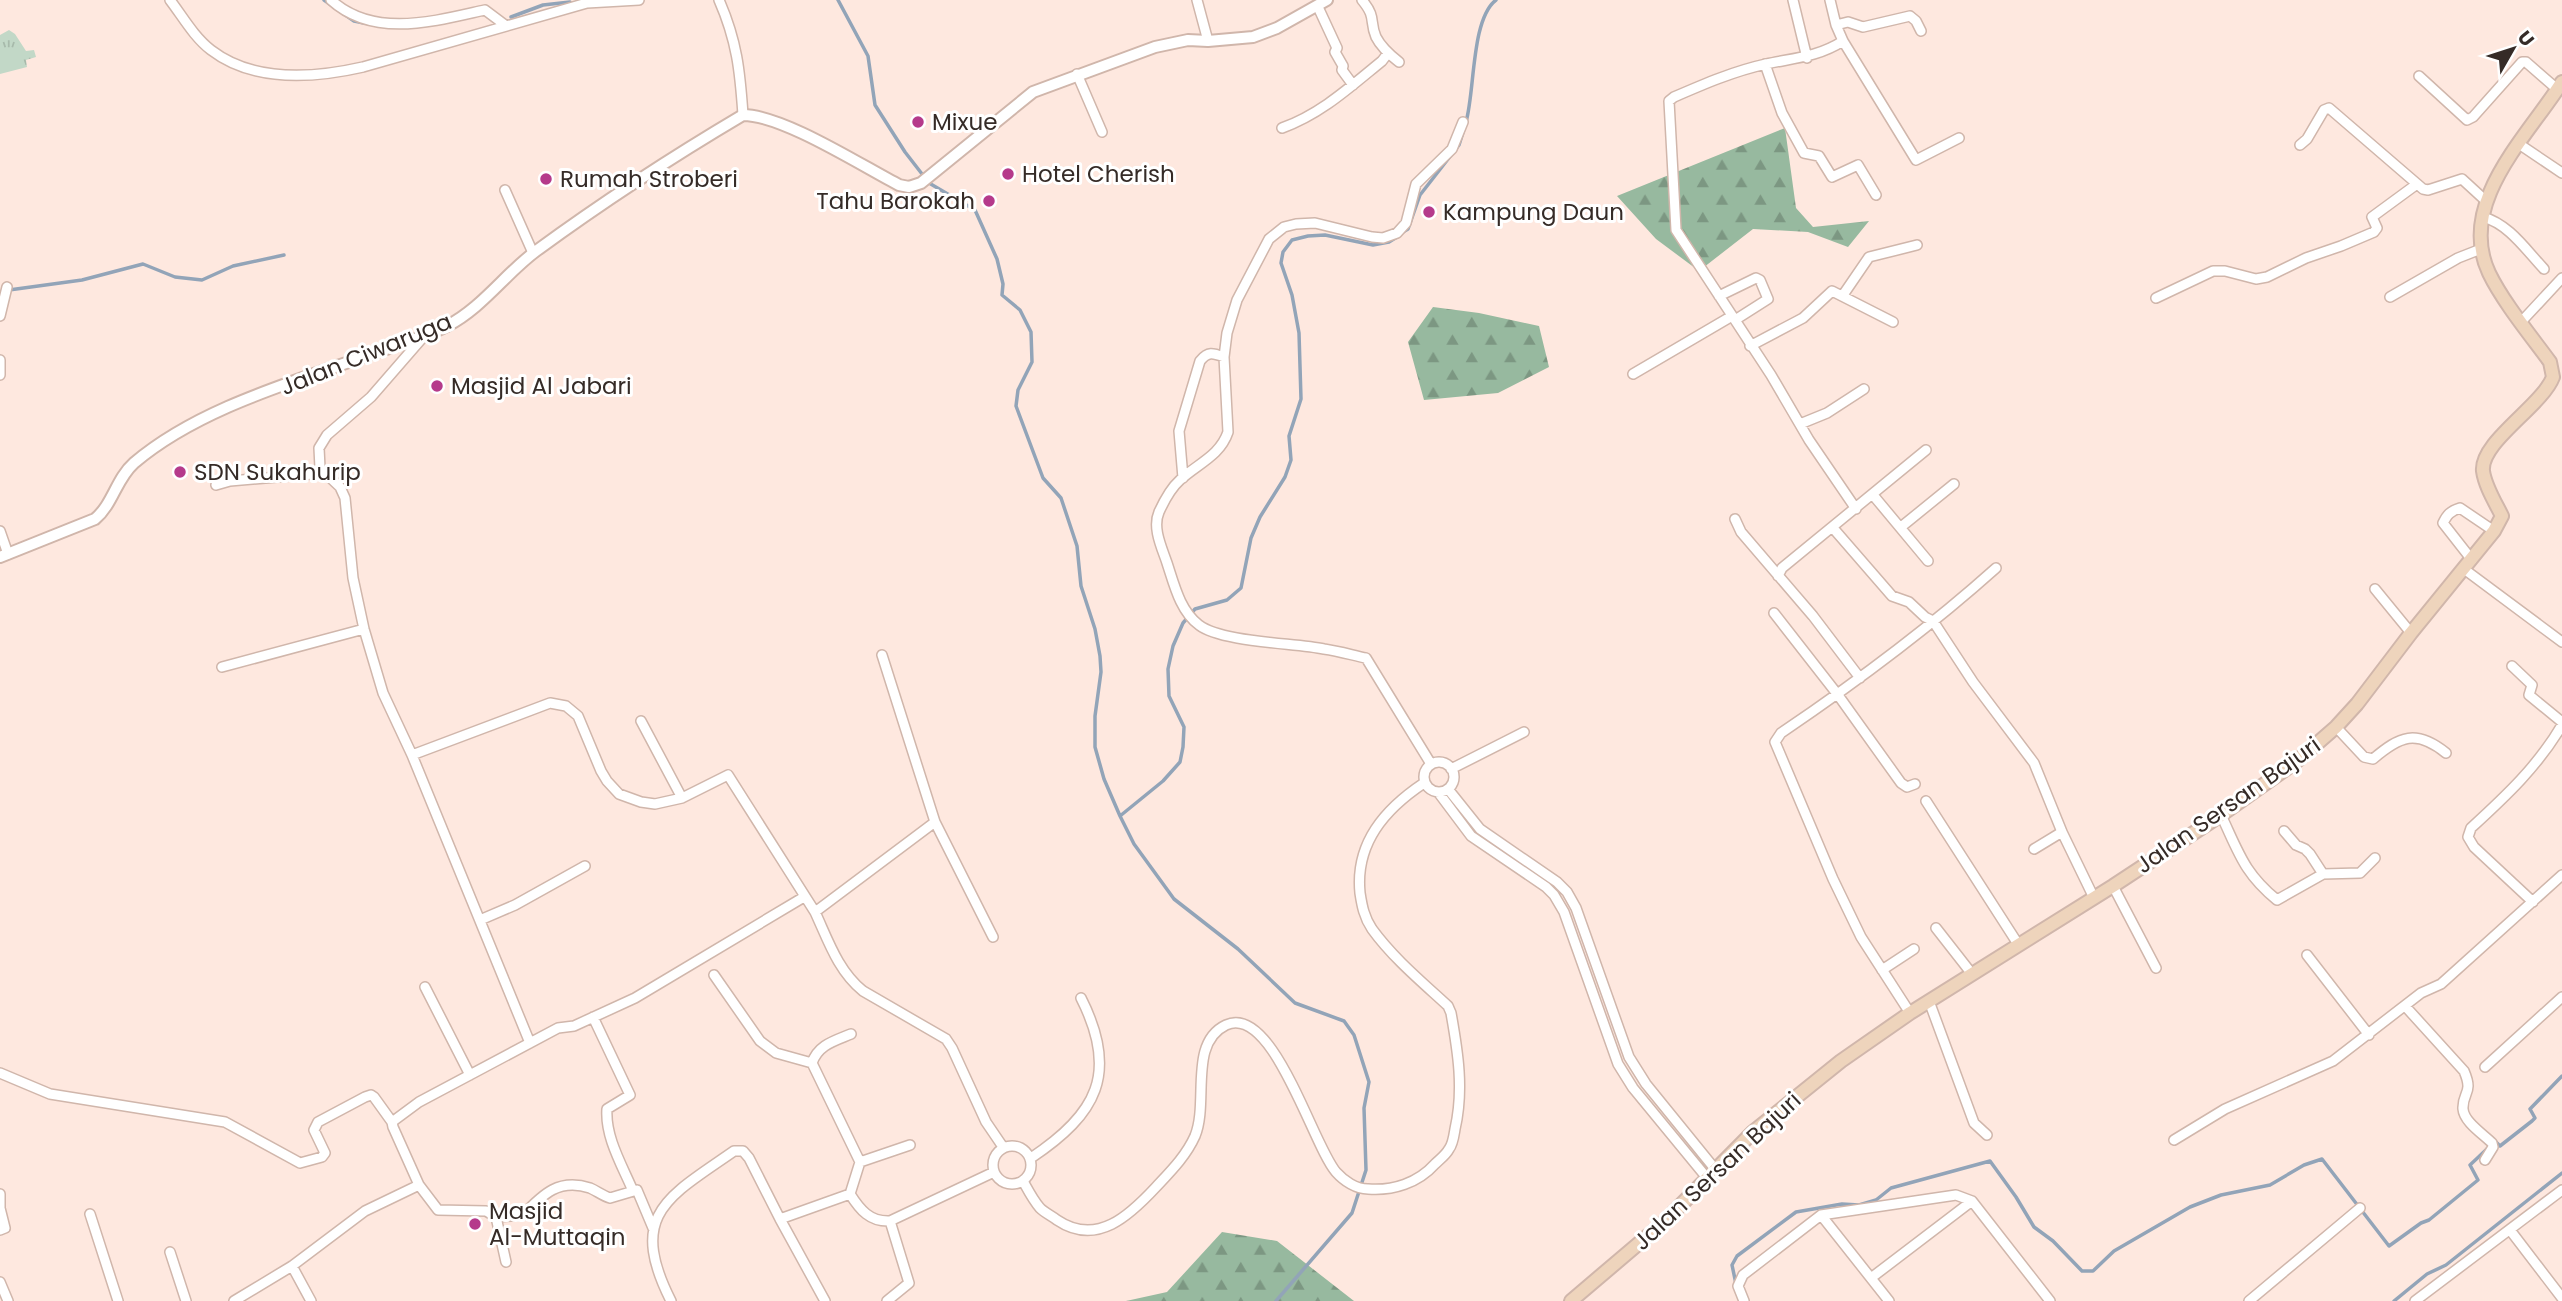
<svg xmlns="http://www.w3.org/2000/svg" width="2562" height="1301" font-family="Poppins,sans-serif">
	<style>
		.forest { fill: url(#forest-firs) }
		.park { fill: url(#park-tufts) }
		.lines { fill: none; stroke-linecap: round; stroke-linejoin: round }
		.stream { stroke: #92a4b8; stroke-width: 3.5 }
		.minor-casing { stroke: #d0b6ab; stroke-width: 12 }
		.tertiary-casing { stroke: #d0b6ab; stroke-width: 14 }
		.secondary-casing { stroke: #d0b6ab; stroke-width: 16 }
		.minor { stroke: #fff; stroke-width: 9 }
		.tertiary { stroke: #fff; stroke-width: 10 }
		.secondary { stroke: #eed4bc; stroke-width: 12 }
		.poi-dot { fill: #b53a8b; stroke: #fff; stroke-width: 2.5 }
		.labels { text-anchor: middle; stroke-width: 6; stroke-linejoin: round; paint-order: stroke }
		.poi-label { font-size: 23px; fill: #352b27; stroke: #fff; text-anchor: start }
		.street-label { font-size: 23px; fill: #352b27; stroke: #fff }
	</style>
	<defs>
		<pattern id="forest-firs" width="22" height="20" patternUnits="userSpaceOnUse" patternTransform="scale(1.75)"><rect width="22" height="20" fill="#97b99f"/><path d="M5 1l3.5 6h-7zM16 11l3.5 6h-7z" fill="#7c9782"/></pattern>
		<pattern id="park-tufts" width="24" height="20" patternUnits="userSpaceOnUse" patternTransform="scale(1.75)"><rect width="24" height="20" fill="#c2d8c7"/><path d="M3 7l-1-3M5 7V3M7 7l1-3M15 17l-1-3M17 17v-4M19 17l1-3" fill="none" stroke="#a7baab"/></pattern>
	</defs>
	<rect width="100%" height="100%" fill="#fee8df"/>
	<path class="forest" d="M1785 128 1796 208 1813 227 1869 221 1848 247 1808 232 1753 229 1699 271 1656 239 1617 196Z
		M1433 307 1479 313 1539 326 1549 367 1498 393 1424 400 1408 342Z
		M1222 1232 1277 1241 1354 1301H1126L1167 1292Z"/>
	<path class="park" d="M9 30 15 34 26 51 34 50 36 57 26 60 27 67 0 74V35Z"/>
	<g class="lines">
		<path class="stream" d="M324 0 354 21 364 23
			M838 0 868 56 875 105 905 152 929 183 975 210 997 259 1003 284 1002 295 1020 310 1031 332 1032 362 1018 390 1016 406 1043 478 1061 498 1077 546 1081 586 1095 629 1100 656 1101 672 1095 716V747L1104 779 1120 816 1134 844 1174 899 1238 949 1295 1003 1344 1021 1354 1035 1369 1082 1364 1108 1366 1170 1352 1213 1276 1301
			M511 17 543 5 570 2
			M1466 122C1475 91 1471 19 1496 0
			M1403 232 1408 229 1420 195 1459 145 1464 129
			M9 290 82 280 143 264 175 277 202 280 233 266 284 255
			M1120 816 1163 781 1180 762 1183 747 1184 727 1169 696 1168 669 1173 646 1183 623 1195 609 1227 600 1241 588 1251 538 1260 517 1285 477 1291 460 1289 436 1301 399 1299 333 1292 295 1281 263 1283 252 1292 240 1308 236 1325 235 1373 245 1389 242 1397 237
			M2494 1143 2495 1141 2500 1146 2532 1121 2535 1118 2530 1109 2562 1076
			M1736 1284 1732 1265 1737 1256 1796 1212 1842 1204 1859 1205 1876 1200 1891 1188 1990 1161 2016 1197 2034 1227 2053 1241 2082 1271H2093L2114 1251 2190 1207 2221 1195 2270 1185 2304 1165 2322 1159 2389 1246 2421 1223 2429 1220 2478 1180 2470 1165 2488 1148
			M2394 1301 2427 1274 2446 1265 2562 1173"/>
		<g class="minor-casing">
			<path id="minor" d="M170 0C183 17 194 37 211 50 254 83 315 78 363 67L587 3 639 0
				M331 0C374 39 435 21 485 10L505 25
				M719 0C737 41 740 71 743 115
				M1197 0 1208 41
				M1362 0C1377 18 1369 21 1376 37 1381 47 1390 55 1399 62
				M1793 0 1807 58
				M1830 0 1836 25 1843 41C1818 57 1794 58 1766 64 1734 71 1704 84 1674 97L1669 101 1676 230 1771 375 1809 440 1856 509
				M1318 7 1337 48 1335 52 1343 66 1342 70 1353 85
				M1836 25 1848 22 1863 27 1910 16 1916 21 1921 31
				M1843 41 1916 160 1959 138
				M1765 64 1782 113 1804 153 1819 156 1832 177 1858 165 1876 195
				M1077 74 1102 132
				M2419 76 2467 120 2473 117 2522 62H2526L2557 89
				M1282 128C1321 114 1350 87 1382 61L1388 53
				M2519 144 2562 173
				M2300 145 2307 139 2324 110 2329 108 2423 189 2428 190 2462 179 2486 201
				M505 190 533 253
				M2483 217C2509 224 2526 250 2544 269
				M1843 295 1869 257 1917 245
				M1719 296 1756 278 1760 280 1768 299 1735 320
				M2390 297 2458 258 2481 249
				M2156 298 2213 271H2225L2256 279 2267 277 2306 258 2341 246 2374 232 2377 228 2372 217 2417 184
				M0 316 7 287
				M2521 322 2562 278
				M424 336 371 397 327 435 319 448 320 468 340 487 345 498 353 578 364 629 383 693 412 755 530 1043
				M1750 346 1803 318 1832 291 1893 322
				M0 360V375
				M1633 374 1732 316
				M1800 424 1827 413 1864 389
				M1183 478 1179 431 1200 361C1208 351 1213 353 1224 357
				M216 485 230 481 324 473
				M1873 495 1928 561
				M1735 519 1741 532 1813 616 1860 678
				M1901 527 1954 484
				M1833 528 1892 596 1909 602 1925 617 1933 621 1973 682 2034 763 2062 832 2034 849
				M0 531 8 554
				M2472 560 2443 523C2447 515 2450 511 2460 508L2494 531
				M2464 569 2562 642
				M1778 576 1782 568 1926 450
				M2375 589 2411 633
				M1774 613 1838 695 1901 783 1907 787 1915 784
				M2512 666 2532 685 2529 695 2562 722
				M222 667 364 629
				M641 721 682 798
				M2336 727 2364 757 2373 759C2400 736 2416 729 2446 753
				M412 755 550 703 566 706 578 716 601 771 607 781 619 794 641 802 655 804 682 798 728 775 815 912 935 822 882 655
				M1424 777a15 15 0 1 1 30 0a15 15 0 1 1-30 0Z
				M1431 764 1366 658C1352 655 1338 651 1324 649 1293 643 1221 642 1199 625 1180 611 1174 584 1167 563 1162 548 1152 528 1159 512 1164 501 1171 488 1180 480 1197 464 1220 456 1228 432L1224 357 1227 333 1237 300 1269 239 1284 227 1296 224 1315 223 1372 237 1383 238 1397 233 1406 223 1416 184 1452 149 1463 122
				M1451 769 1524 732
				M1448 789 1480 829 1557 882 1567 892 1576 908 1629 1057 1646 1084 1715 1169
				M1438 792 1471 836 1546 887 1554 895 1564 912 1618 1064 1633 1088 1707 1178
				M1926 801 2018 944
				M2221 815C2239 853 2244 873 2277 900L2323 874 2360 873 2375 858
				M935 822 993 937
				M2284 831 2296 845 2305 849 2310 854 2323 874
				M2062 832 2094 898
				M2113 886 2156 968
				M2533 902 2474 847 2468 837 2471 828C2506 796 2538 766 2562 725
				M815 912C828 940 838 971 863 991L946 1039 952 1048 986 1122 1003 1147
				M480 920 515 905 585 866
				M1936 928 1972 974
				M2307 955 2369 1035
				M1882 970 1914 949
				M714 975 760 1041 776 1053 812 1063 860 1162 850 1194C860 1210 870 1222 890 1221L994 1172
				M425 987 470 1075
				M1929 1001 1974 1123 1987 1135
				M2405 1006 2464 1071C2474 1094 2462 1092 2463 1109 2464 1122 2483 1134 2492 1143L2493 1147 2485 1160
				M1910 1013 1861 937 1833 879 1775 742 1781 733C1855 683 1929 628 1996 568
				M593 1017 630 1095 607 1109C605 1137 622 1165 633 1191
				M812 1063C818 1045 834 1041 851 1034
				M2485 1067 2562 997
				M0 1073 50 1094 225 1122 300 1163 322 1157 325 1153 314 1130 318 1122 365 1097 371 1095 374 1097 392 1122
				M2174 1140 2225 1109 2333 1061 2421 993 2441 984 2562 875
				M993 1165a19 19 0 1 1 38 0a19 19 0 1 1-38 0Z
				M1031 1158C1097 1114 1119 1073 1081 998
				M860 1162 910 1145
				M1023 1181C1028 1190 1033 1200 1040 1208 1045 1213 1052 1216 1057 1220 1097 1247 1130 1215 1156 1187 1171 1171 1186 1156 1195 1136 1209 1102 1188 1043 1226 1025 1273 1003 1313 1146 1336 1172 1344 1181 1356 1189 1368 1189 1393 1191 1418 1183 1435 1164 1439 1160 1446 1155 1449 1149 1453 1144 1454 1135 1455 1129 1464 1090 1458 1052 1451 1013L1448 1006C1422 982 1393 958 1372 929 1364 917 1362 906 1360 893 1355 843 1385 809 1424 783
				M419 1185 438 1210 486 1211 496 1217 523 1215C543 1194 559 1178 590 1188 597 1191 603 1196 610 1198L637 1190 653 1228
				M0 1194V1208
				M0 1208 5 1228 0 1230
				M90 1214 118 1301
				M1821 1215 1889 1301
				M496 1217 506 1262
				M2510 1230 2562 1298
				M170 1252 186 1301
				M292 1266 311 1301
				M1871 1278 1972 1201
				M0 1282 8 1301
				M234 1301 292 1266 365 1211 419 1185 393 1127 392 1122 419 1102 558 1028 574 1026 635 998 804 897
				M671 1301C627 1214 668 1197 734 1151H743L749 1158 780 1219
				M825 1301 780 1219 850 1194
				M887 1301 909 1283 890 1221
				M1744 1301 1738 1286 1743 1275 1821 1215 1956 1195 1972 1201 2050 1301
				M2249 1301 2360 1208
				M2415 1301 2562 1190"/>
		</g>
		<g class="tertiary-casing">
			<path id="tertiary" d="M0 557 95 519C113 504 116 479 134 463 201 406 301 380 383 350 404 343 427 336 447 326 482 308 505 274 536 251 603 202 672 157 743 115 783 115 862 166 899 185L909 187 921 183 1033 92 1155 47 1188 40 1208 41 1253 37 1277 28 1327 0"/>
		</g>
		<g class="secondary-casing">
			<path id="secondary" d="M1571 1301 1664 1222 1753 1132 1841 1061 1910 1013 2113 886 2221 815 2297 761 2336 727 2357 704 2411 633 2494 531 2502 516C2495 502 2485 486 2483 471 2480 442 2542 406 2553 377L2550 362C2531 336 2503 302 2489 273 2456 203 2528 136 2562 82"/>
		</g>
		<use href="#minor" class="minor"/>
		<use href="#tertiary" class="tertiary"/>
		<use href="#secondary" class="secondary"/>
	</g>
	<g class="poi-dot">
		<circle cx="918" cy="122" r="7"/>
		<circle cx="1008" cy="174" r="7"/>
		<circle cx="546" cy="179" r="7"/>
		<circle cx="989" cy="201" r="7"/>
		<circle cx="1429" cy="212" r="7"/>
		<circle cx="437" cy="386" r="7"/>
		<circle cx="180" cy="472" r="7"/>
		<circle cx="475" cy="1224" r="7"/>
	</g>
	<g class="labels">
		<g class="poi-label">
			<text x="932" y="130">Mixue</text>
			<text x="1022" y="182">Hotel Cherish</text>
			<text x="560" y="187">Rumah Stroberi</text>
			<text x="975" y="209" text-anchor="end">Tahu Barokah</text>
			<text x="1443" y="220">Kampung Daun</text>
			<text x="451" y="394">Masjid Al Jabari</text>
			<text x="194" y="480">SDN Sukahurip</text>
			<text x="489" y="1219">Masjid<tspan x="489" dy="26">Al-Muttaqin</tspan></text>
		</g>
		<g class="street-label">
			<text transform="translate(366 354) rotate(-22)" y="8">Jalan Ciwaruga</text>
			<text transform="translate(2228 805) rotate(-35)" y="8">Jalan Sersan Bajuri</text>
			<text transform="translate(1717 1171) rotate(-43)" y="8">Jalan Sersan Bajuri</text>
		</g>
	</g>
	<g transform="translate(2513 49) rotate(51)" stroke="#ffffff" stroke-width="5" paint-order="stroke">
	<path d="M0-5L12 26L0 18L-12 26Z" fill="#352b27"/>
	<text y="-10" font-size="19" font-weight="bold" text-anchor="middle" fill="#352b27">U</text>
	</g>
</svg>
